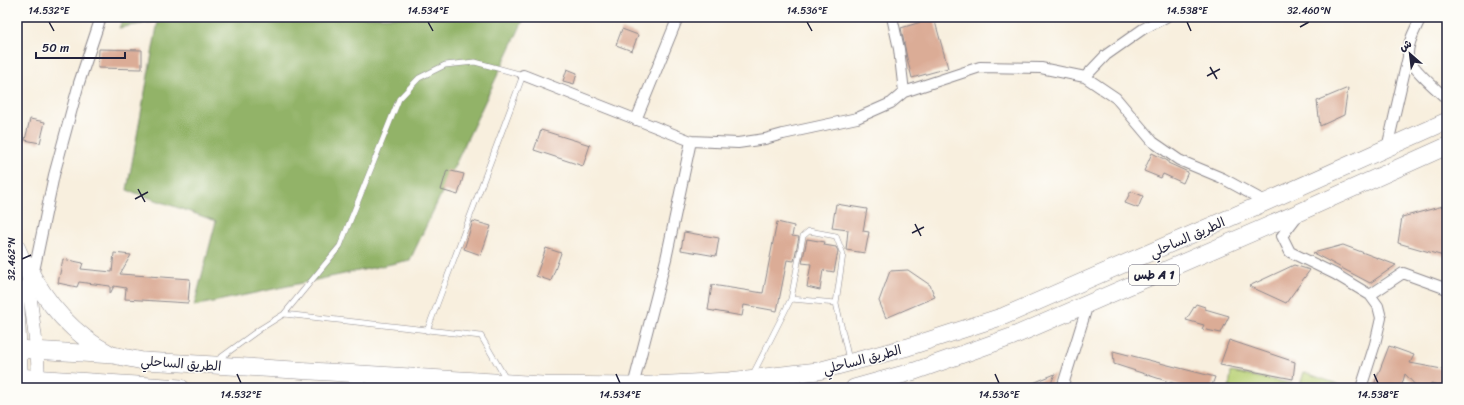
<svg xmlns="http://www.w3.org/2000/svg" width="1464" height="405" font-family="Sriracha,'Playpen Sans Arabic',sans-serif">
	<style>
		.green { fill: #b9d176; stroke: #6e7a58 }
		.forest { fill: #92b367; stroke: #5a6a51 }
		.building { fill: #dbac96 }
		.lines { fill: none; stroke-linecap: round; stroke-linejoin: round }
		.service-casing { stroke: #8d888c; stroke-width: 6 }
		.minor-casing { stroke: #8d888c; stroke-width: 12 }
		.tertiary-casing { stroke: #8d888c; stroke-width: 14 }
		.trunk-casing { stroke: #8d888c; stroke-width: 18 }
		.service { stroke: #fff; stroke-width: 5 }
		.minor { stroke: #fff; stroke-width: 10 }
		.tertiary { stroke: #fff; stroke-width: 13 }
		.trunk { stroke: #fff; stroke-width: 17 }
		.ticks { fill: none; stroke: #22223b; stroke-width: 1.5 }
		.labels { text-anchor: middle; stroke-width: 3; stroke-linejoin: round; paint-order: stroke }
		.shield { fill: #fdfcf7; stroke: #646373; stroke-width: 1 }
		.shield-label { font-size: 12px; font-weight: bold; fill: #22223b }
		.street-label { font-size: 13px; fill: #22223b; stroke: #fdfcf7 }
		.neatline { fill: none; stroke: #22223b; stroke-width: 1.5 }
		.ticks-label { font-size: 10px; text-anchor: middle; fill: #22223b }
	</style>
	<rect width="100%" height="100%" fill="#fdfcf7"/>
	<filter id="ink" filterUnits="userSpaceOnUse"><feTurbulence type="fractalNoise" baseFrequency=".025" numOctaves="2"/><feDisplacementMap in="SourceGraphic" scale="8" xChannelSelector="R" yChannelSelector="G"/><feConvolveMatrix kernelMatrix="1 2 1 2 8 2 1 2 1" color-interpolation-filters="sRGB"/></filter>
	<filter id="wash" filterUnits="userSpaceOnUse"><feTurbulence type="fractalNoise" baseFrequency=".012" numOctaves="4" result="noise"/><feDisplacementMap in="SourceGraphic" scale="16" xChannelSelector="R" yChannelSelector="G"/><feGaussianBlur stdDeviation="0.9" result="paint"/><feColorMatrix in="noise" values="0 0 0 0 0 0 0 0 0 0 0 0 0 0 0 0 0 1.4 0 .05"/><feComposite in="paint" operator="in"/></filter>
	<g filter="url(#wash)">
		<rect width="100%" height="100%" fill="#f8efde"/>
		<path class="green" d="M1231 372 1300 385 1304 372 1348 388H1229Z"/>
		<path class="forest" d="M124 17H525L410 260 194 306 216 221 127 190 158 21 119 28Z"/>
		<g id="blocks">
			<path class="building" d="M934 18 948 68 912 78 907 58 901 28Z
				M622 29 638 35 632 51 616 45Z
				M99 49 142 50V69L98 68Z
				M567 69 577 73 574 84 563 81Z
				M1348 88 1344 115 1320 126 1317 101Z
				M30 119 45 122 40 143 25 140Z
				M541 130 590 145 583 166 534 150Z
				M1152 153 1168 161V163L1188 172 1183 183 1163 174 1161 178 1144 171Z
				M447 170 464 174 458 195 441 190Z
				M1131 191 1143 196 1138 208 1125 203Z
				M836 204 867 209 863 231 869 232 865 253 846 250 848 230 832 228Z
				M1447 205V257L1398 243 1402 217Z
				M473 221 491 226 481 255 464 249Z
				M777 222 794 226 792 236 799 237 794 261 787 260 777 311 744 305 742 316 708 310 712 285 763 293Z
				M684 232 719 238 716 256 681 250Z
				M807 239 825 242 824 245 836 247 838 251 834 272 823 270 820 290 807 287 811 264 802 263Z
				M1343 245 1396 265 1370 283 1313 253Z
				M546 248 561 253 551 281 536 276Z
				M114 253 131 255 120 274 190 279 188 303 125 299 126 288 114 286 110 294V286L79 282 77 287 58 283 63 259 83 263 81 269 112 272Z
				M1294 265 1310 270 1286 303 1249 286Z
				M908 270 930 285 935 297 886 318 879 301 890 271Z
				M1196 304 1205 307V309L1229 316 1221 333 1202 329 1204 325 1186 320Z
				M1229 340 1295 362 1293 379 1220 365Z
				M1389 346 1414 355 1410 363 1447 370V387L1431 383 1430 388H1418L1405 374 1401 388H1383L1374 385Z
				M1113 351 1215 377 1211 388H1188L1114 364Z
				M1055 374 1049 388H1021Z"/>
		</g>
	</g>
	<g filter="url(#ink)">
		<use href="#blocks" fill-opacity="0" stroke="#8d888c" stroke-width="1"/>
		<g class="lines">
			<g class="service-casing">
				<path id="service" d="M791 299 803 236 809 231 836 236 843 254 836 303
					M284 314 340 246 399 99 419 78 445 65 475 62 523 75 427 331
					M216 361 260 329 284 314 481 336 506 379
					M753 374 791 299 836 303 849 360"/>
			</g>
			<g class="minor-casing">
				<path id="minor" d="M892 17 899 49 904 92
					M1421 17C1416 28 1407 43 1408 55 1409 66 1438 91 1447 99
					M523 75 691 141 738 143 765 139 783 134 857 118 891 103 904 92 980 67 1041 68 1085 77 1116 98 1153 142 1179 160 1222 178 1266 202
					M1085 77 1106 55 1143 29 1166 17
					M636 120 678 17
					M1387 148 1408 57
					M1298 215 1282 236 1290 252 1335 274 1370 295 1378 306 1381 318 1375 344 1361 388
					M33 276 54 175 79 83 101 17
					M1370 295 1403 273 1447 289
					M633 386 666 259 691 141
					M1062 388 1088 304"/>
			</g>
			<g class="tertiary-casing">
				<path id="tertiary" d="M17 244 26 264 37 351 39 388
					M17 288 22 388"/>
			</g>
			<g class="trunk-casing">
				<path id="trunk" d="M26 264C45 302 72 334 110 354
					M17 349 113 355 143 361 181 363 542 385 633 386 729 381 818 371 908 347 1004 316 1266 202 1447 121
					M17 377 181 388
					M854 388 915 371 1011 337 1300 212 1447 146"/>
			</g>
			<use href="#service" class="service"/>
			<use href="#minor" class="minor"/>
			<use href="#tertiary" class="tertiary"/>
			<use href="#trunk" class="trunk"/>
		</g>
	</g>
	<path class="ticks" d="M49 22 54 31M428 22 433 31M807 22 812 31M1187 22 1191 31M1300 27 1309 22M1210 67 1217 79M1207 76 1220 69M138 189 145 202M135 199 148 192M915 224 921 236M912 233 924 227M22 259 31 255M237 374 241 383M616 374 620 383M995 374 999 383M1374 374 1378 383"/>
	<g class="labels">
		<rect class="shield" x="1129" y="265" width="50" height="20" rx="3"/>
		<g class="shield-label">
			<text x="1154" y="279">طس A 1</text>
		</g>
		<g class="street-label">
			<text transform="translate(1187 237) rotate(-24)" y="5">الطريق الساحلي</text>
			<text transform="translate(862 359) rotate(-15)" y="5">الطريق الساحلي</text>
			<text transform="translate(181 363) rotate(4)" y="5">الطريق الساحلي</text>
		</g>
	</g>
	<rect width="1464" height="405" fill="none" stroke="#fdfcf7" stroke-width="44"/>
	<g transform="translate(1410 54) rotate(332)" stroke="#fdfcf7" stroke-width="3" paint-order="stroke">
	<path d="M0-3L7 15L0 10L-7 15Z" fill="#22223b"/>
	<text y="-6" font-size="11" font-weight="bold" text-anchor="middle" fill="#22223b">ش</text>
	</g>
	<path d="M36 52v6h89v-6" fill="none" stroke="#22223b" stroke-width="2"/>
	<text x="42" y="52" font-size="12" fill="#22223b" stroke="#fdfcf7" stroke-width="3" paint-order="stroke">50 m</text>
	<rect x="22" y="22" width="1420" height="361" class="neatline"/>
	<g class="ticks-label">
		<text x="49" y="14">14.532°E</text>
		<text x="428" y="14">14.534°E</text>
		<text x="807" y="14">14.536°E</text>
		<text x="1187" y="14">14.538°E</text>
		<text x="1309" y="14">32.460°N</text>
		<text transform="translate(11 259) rotate(-90)" y="4">32.462°N</text>
		<text x="241" y="398">14.532°E</text>
		<text x="620" y="398">14.534°E</text>
		<text x="999" y="398">14.536°E</text>
		<text x="1378" y="398">14.538°E</text>
	</g>
</svg>
